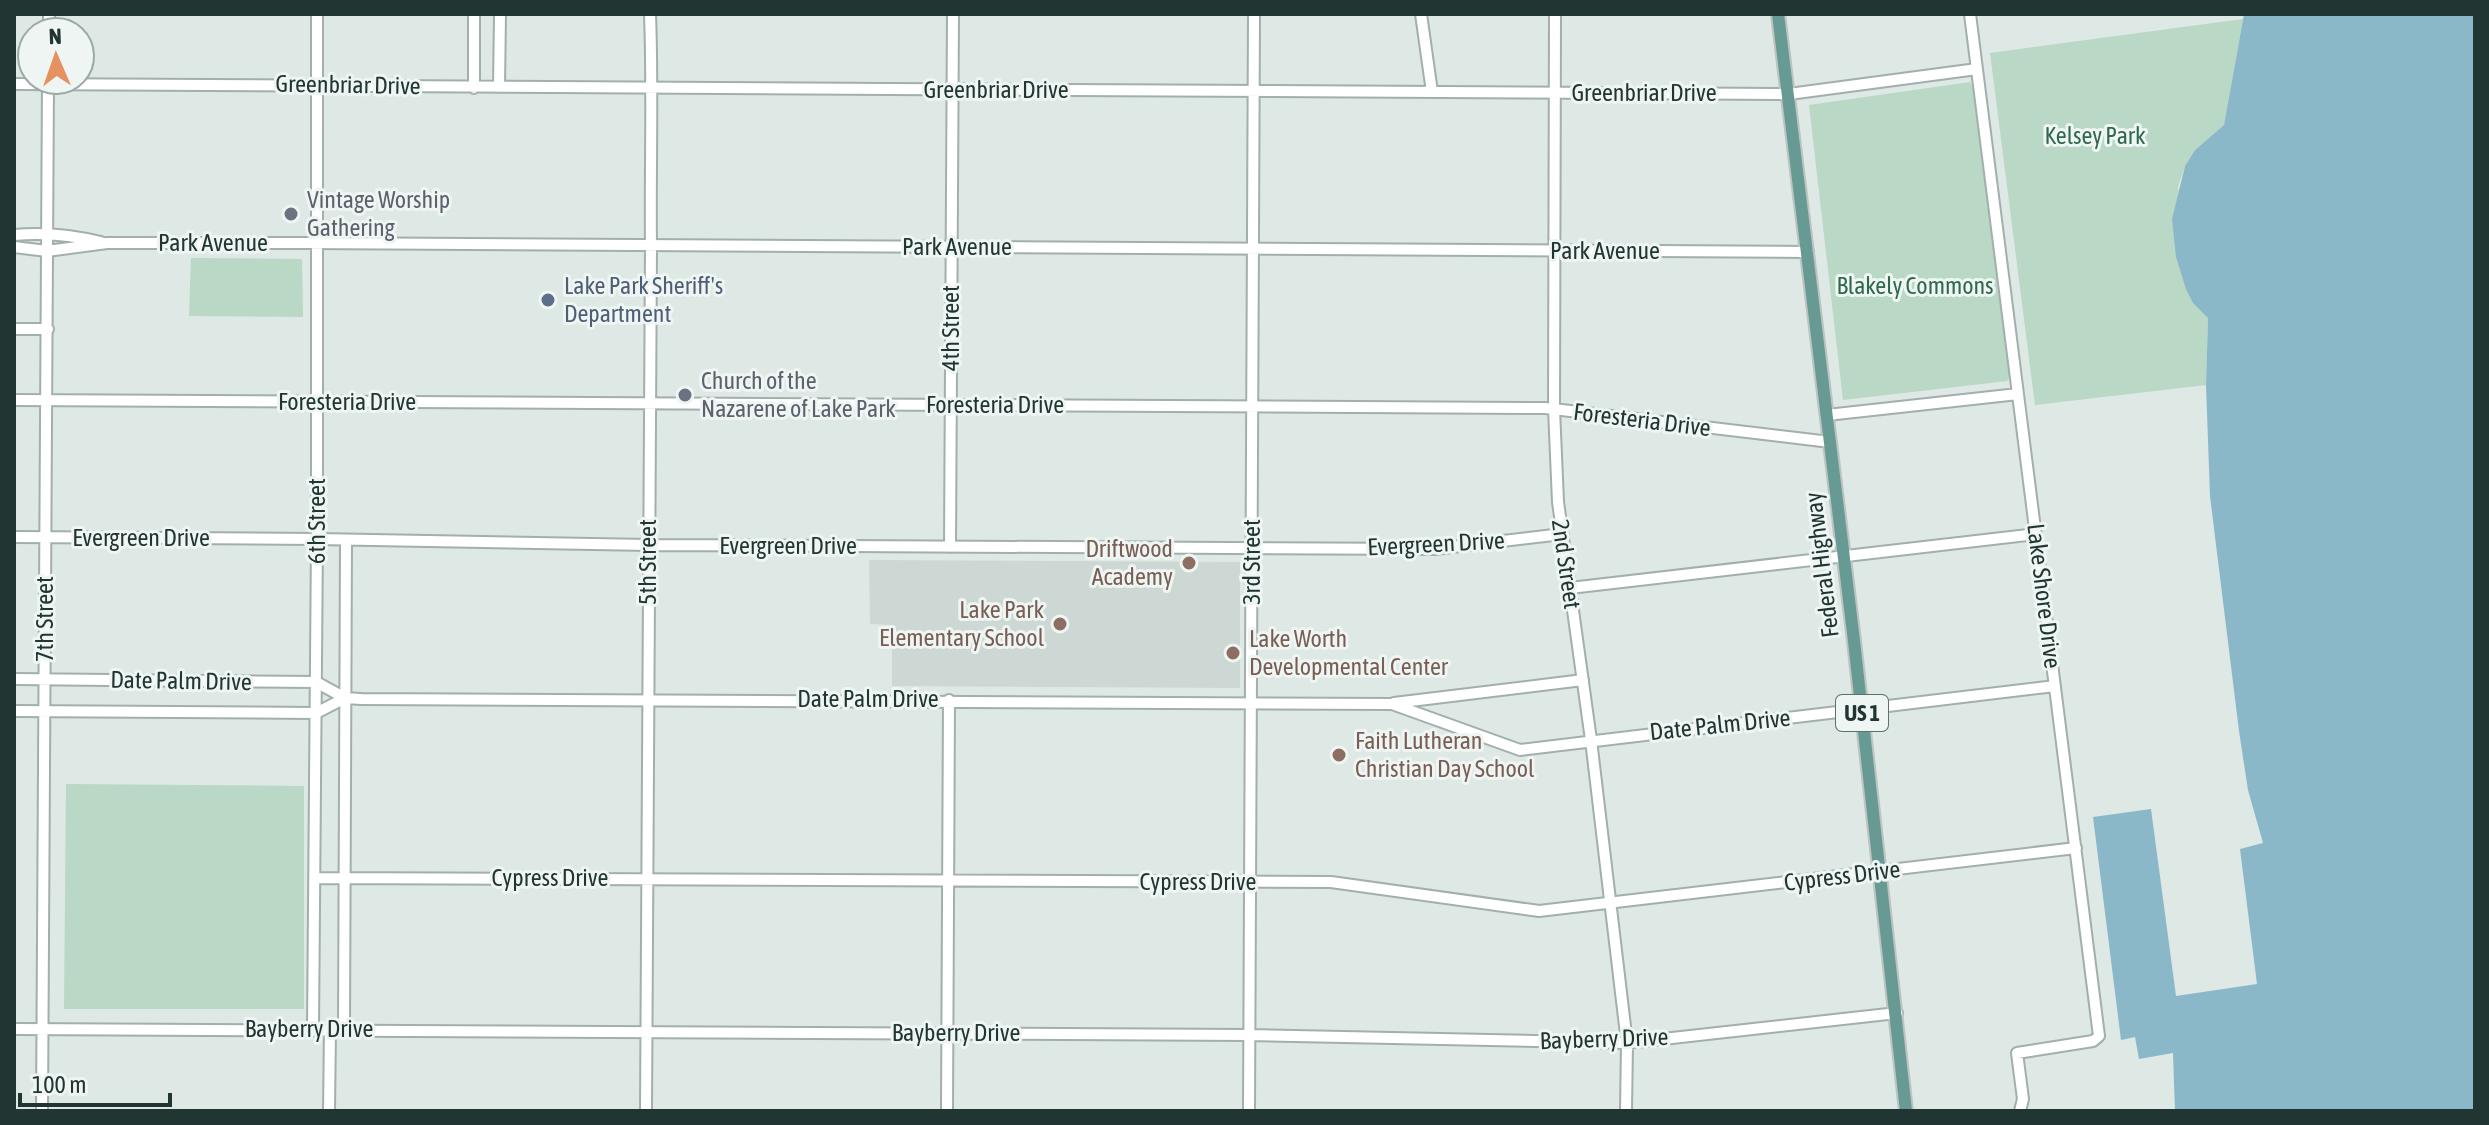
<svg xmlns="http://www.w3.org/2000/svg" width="2489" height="1125" font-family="'Asap Condensed',sans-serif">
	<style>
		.built { fill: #cdd8d4 }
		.green { fill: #b9d8c5 }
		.water { fill: #8ab8c9 }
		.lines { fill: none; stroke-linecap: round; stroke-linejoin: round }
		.minor-casing { stroke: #a2afac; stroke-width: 14 }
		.major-casing { stroke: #bcc3c2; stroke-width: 16 }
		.minor { stroke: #fff; stroke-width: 10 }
		.major { stroke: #679a93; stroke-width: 12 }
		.worship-dot { fill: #6b7280; stroke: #eef5f3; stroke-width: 3 }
		.service-dot { fill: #5c6f8a; stroke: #eef5f3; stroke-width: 3 }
		.education-dot { fill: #8d6e63; stroke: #eef5f3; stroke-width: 3 }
		.labels { text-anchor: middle; stroke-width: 6; stroke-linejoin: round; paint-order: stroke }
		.shield { fill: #eef5f3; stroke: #5e6f6d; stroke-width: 2 }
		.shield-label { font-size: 22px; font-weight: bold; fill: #213633 }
		.street-label { font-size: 24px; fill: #213633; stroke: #eef5f3 }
		.park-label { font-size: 24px; fill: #2f694d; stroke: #eef5f3 }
		.worship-label { font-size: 24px; fill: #5b616d; stroke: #eef5f3; text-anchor: start }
		.service-label { font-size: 24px; fill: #4e5e75; stroke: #eef5f3; text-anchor: start }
		.education-label { font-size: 24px; fill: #785e54; stroke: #eef5f3; text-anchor: end }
	</style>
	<rect width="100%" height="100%" fill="#dee8e5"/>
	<path class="built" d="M869 560 1240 562V688L892 686V625L870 624Z"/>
	<path class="green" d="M2243 19 2224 125 2195 150 2185 166 2178 187 2193 303 2208 317 2206 385 2035 405 1990 53Z
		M1970 82 1975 89 2011 375 2007 381 1843 400 1809 105Z
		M191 258 302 259 303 317 189 316Z
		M66 784 304 786V1009H64Z"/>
	<path class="water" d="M2244 14H2475V1111H2175L2173 1053 2139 1059 2135 1037 2121 1040 2093 817 2151 809 2176 996 2257 984 2240 849 2263 843 2248 790 2239 731 2210 496 2206 385 2208 318 2193 303 2186 289 2176 257 2172 219 2185 166 2195 150 2224 125Z"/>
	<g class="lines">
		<g class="minor-casing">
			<path id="minor" d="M1421 14 1432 92
				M1555 14 1554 409 1558 502 1591 740 1627 1043 1626 1111
				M1970 14 2099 1036 2093 1041 2017 1053 2023 1099 2020 1111
				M49 32V14
				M14 84 1789 94 1977 69
				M499 87 500 14
				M474 88V14
				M14 235C44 232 72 235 101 242
				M14 247 47 251 107 243H304L1808 252
				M14 329H48
				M14 400 1545 408 1830 442
				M1827 415 2018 394
				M14 537 317 539 649 545 1435 549 1562 534
				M950 547 953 14
				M1570 588 2036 534
				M14 679 316 682 345 698 361 699 1392 704 1520 750 2055 686
				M1394 703 1583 680
				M14 711 316 713 345 698
				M315 878 1331 882 1539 911 2076 848
				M14 1029 1249 1035 1627 1043 1897 1013
				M313 1029 317 539V14
				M344 1029 346 541
				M42 1111 48 81
				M329 1111 330 1029
				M646 1111 651 246C650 169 653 91 650 14
				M947 1111 949 700
				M1249 1111 1254 14"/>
		</g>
		<g class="major-casing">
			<path id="major" d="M1778 14 1854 641 1906 1111"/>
		</g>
		<use href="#minor" class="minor"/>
		<use href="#major" class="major"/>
	</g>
	<g class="worship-dot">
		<circle cx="291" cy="214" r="8"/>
		<circle cx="685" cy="395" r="8"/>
	</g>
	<circle class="service-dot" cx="548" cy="300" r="8"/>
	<g class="education-dot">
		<circle cx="1189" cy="563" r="8"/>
		<circle cx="1060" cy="624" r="8"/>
		<circle cx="1233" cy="653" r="8"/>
		<circle cx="1339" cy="755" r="8"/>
	</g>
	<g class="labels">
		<rect class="shield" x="1836" y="695" width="52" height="36" rx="6"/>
		<g class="shield-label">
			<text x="1862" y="721">US 1</text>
		</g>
		<g class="street-label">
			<text transform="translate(348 85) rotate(1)" y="8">Greenbriar Drive</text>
			<text x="996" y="98">Greenbriar Drive</text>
			<text x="1644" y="101">Greenbriar Drive</text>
			<text x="213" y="251">Park Avenue</text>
			<text x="957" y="255">Park Avenue</text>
			<text x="1605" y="259">Park Avenue</text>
			<text transform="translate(951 328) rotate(-90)" y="8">4th Street</text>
			<text x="347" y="410">Foresteria Drive</text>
			<text x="995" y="413">Foresteria Drive</text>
			<text transform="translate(1642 420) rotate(7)" y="8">Foresteria Drive</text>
			<text transform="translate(317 521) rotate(-90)" y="8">6th Street</text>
			<text x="141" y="546">Evergreen Drive</text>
			<text transform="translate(1436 544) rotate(-3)" y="8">Evergreen Drive</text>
			<text x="788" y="554">Evergreen Drive</text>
			<text transform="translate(648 562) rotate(-90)" y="8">5th Street</text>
			<text transform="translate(1252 562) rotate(-90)" y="8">3rd Street</text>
			<text transform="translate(1566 564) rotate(82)" y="8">2nd Street</text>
			<text transform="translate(1822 565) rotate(-97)" y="8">Federal Highway</text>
			<text transform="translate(2044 596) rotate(83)" y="8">Lake Shore Drive</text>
			<text transform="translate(45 619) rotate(-90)" y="8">7th Street</text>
			<text transform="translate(181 681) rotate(1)" y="8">Date Palm Drive</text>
			<text x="868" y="707">Date Palm Drive</text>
			<text transform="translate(1720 725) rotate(-6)" y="8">Date Palm Drive</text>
			<text transform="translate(1842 876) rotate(-7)" y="8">Cypress Drive</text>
			<text x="550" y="886">Cypress Drive</text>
			<text x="1198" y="890">Cypress Drive</text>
			<text x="309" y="1037">Bayberry Drive</text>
			<text x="956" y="1041">Bayberry Drive</text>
			<text transform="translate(1604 1039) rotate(-2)" y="8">Bayberry Drive</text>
		</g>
		<g class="park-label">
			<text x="2095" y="144">Kelsey Park</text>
			<text x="1915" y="294">Blakely Commons</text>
		</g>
		<g class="worship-label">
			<text x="307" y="208">Vintage Worship<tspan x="307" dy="28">Gathering</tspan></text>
			<text x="701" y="389">Church of the<tspan x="701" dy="28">Nazarene of Lake Park</tspan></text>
		</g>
		<g class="service-label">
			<text x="564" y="294">Lake Park Sheriff's<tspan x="564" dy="28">Department</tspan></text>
		</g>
		<g class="education-label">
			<text x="1173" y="557">Driftwood<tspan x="1173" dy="28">Academy</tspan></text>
			<text x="1044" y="618">Lake Park<tspan x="1044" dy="28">Elementary School</tspan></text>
			<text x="1249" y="647" text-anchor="start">Lake Worth<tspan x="1249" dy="28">Developmental Center</tspan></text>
			<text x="1355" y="749" text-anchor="start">Faith Lutheran<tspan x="1355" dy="28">Christian Day School</tspan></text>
		</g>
	</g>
	<rect width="2489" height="1125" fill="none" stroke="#213633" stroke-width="32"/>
	<g transform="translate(56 56) rotate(358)"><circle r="38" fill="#eef5f3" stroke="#9ca9a6" stroke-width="2"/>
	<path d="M0-6L14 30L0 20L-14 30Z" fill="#e59160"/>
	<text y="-12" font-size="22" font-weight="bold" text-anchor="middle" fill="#213633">N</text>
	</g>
	<path d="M20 1093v12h150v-12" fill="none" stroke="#213633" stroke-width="4"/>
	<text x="32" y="1093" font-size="24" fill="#213633" stroke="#eef5f3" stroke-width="6" paint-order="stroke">100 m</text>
</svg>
